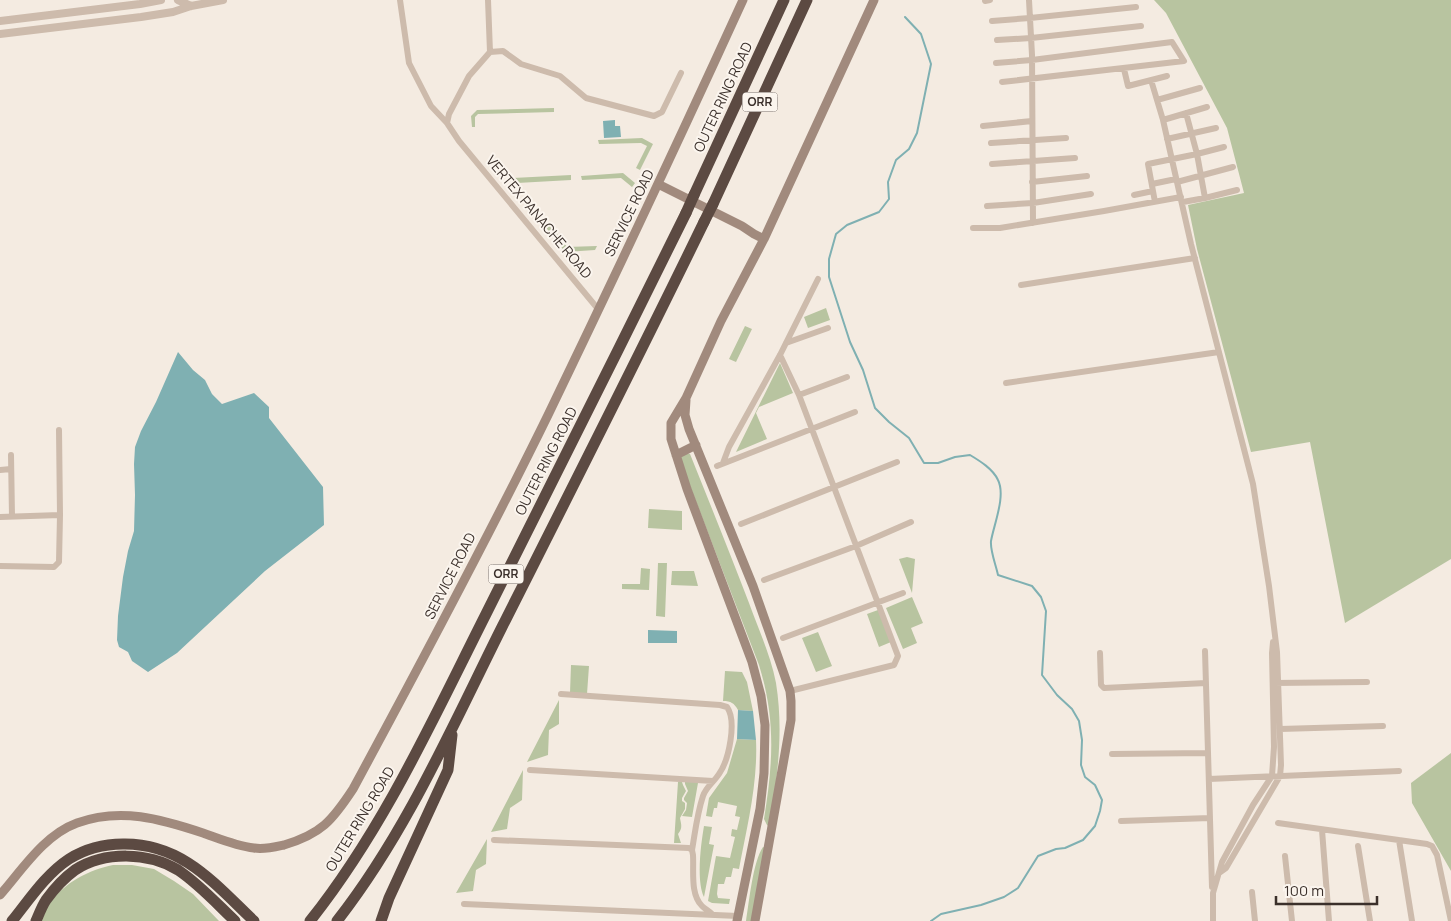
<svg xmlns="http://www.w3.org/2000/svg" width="1451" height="921" font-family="Manrope,sans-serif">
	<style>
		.green { fill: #b8c4a0 }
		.water { fill: #7fb0b2 }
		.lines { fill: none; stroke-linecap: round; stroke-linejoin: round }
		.stream { stroke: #7fb0b2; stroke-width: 2 }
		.minor { stroke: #cdbbac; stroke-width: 6 }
		.tertiary { stroke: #cdbbac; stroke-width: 8 }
		.secondary { stroke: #a18a7d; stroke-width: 9 }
		.motorway { stroke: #5c4a42; stroke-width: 11 }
		.motorway-bridge { stroke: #5c4a42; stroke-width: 11 }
		.labels { text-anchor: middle; stroke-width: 4; stroke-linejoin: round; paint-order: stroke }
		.shield { fill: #fbf5ee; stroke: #756b66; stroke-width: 1 }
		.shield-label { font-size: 12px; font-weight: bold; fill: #3b302b }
		.street-label { font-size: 14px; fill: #3b302b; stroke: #fbf5ee }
	</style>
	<rect width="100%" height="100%" fill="#f4ebe1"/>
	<path class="green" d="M1154 0H1451V559L1345 623 1310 442 1251 452 1197 249 1188 205 1244 193 1227 128 1166 13Z
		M554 108V112L478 114 475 117V127H472L471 116 477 110Z
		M642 138 653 144 640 170 636 168 647 146 641 143 599 144 598 140Z
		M623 173 635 183 632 187 621 178 582 180 581 176Z
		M571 175V180L517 183 513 178Z
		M541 221H547L567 247 597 246 595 250 565 252Z
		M826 308 830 320 808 328 804 317Z
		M745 326 752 329 736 362 729 359Z
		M780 363 793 393 759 407 756 413 767 439 736 452Z
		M685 453 690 454C710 504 730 553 749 603 758 628 771 656 776 683 784 733 777 777 770 827L767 825 764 819C773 763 776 720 759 665L680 460 682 455Z
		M649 509 682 511V530L648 528Z
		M907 557 915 559 912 593 899 559Z
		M658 563H667L665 617 656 616Z
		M641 568 650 569 649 590 622 589V584H640Z
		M672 571H694L698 586 671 585Z
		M912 597 923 623 911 628 917 643 903 649 886 608Z
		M878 610 891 642 879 647 867 614Z
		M818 632 832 666 816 672 802 638Z
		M571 665 589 666 587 694 570 693Z
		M725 671 742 672 747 682 753 711 738 710C734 703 731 701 723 701Z
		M559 700V724L549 730 548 755 527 762Z
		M737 739 756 740C758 783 747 827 739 869L733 868 731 877H726L724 884H718L717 894 718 898 730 899 729 904 712 903 708 901 716 856 730 858 735 837 731 836 732 829 737 830 740 817 735 816 737 806 718 802 717 808H714L712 817 706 816 709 798 727 773Z
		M1451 753V871L1412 803 1411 783Z
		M523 770 522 800 510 808 507 829 491 832Z
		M678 782H682L683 785 686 791 682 798V801L685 803V809L680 818C681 824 683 828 678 834L681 843H674Z
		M685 782H696L698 783 692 817 682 816 686 810 687 803 684 800V798L688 791 685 784Z
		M704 826 712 827 709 844 714 845 704 897C696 881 701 843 704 826Z
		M487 839 486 864 476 870 473 891 456 893Z
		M763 847 766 848 753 921H746C749 903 753 861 763 847Z
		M113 865H132L154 869 174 881 193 894 219 921H42C44 915 46 908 50 903 65 882 89 870 113 865Z"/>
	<path class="water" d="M615 120V126H620L621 137 604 138 603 121Z
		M178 352 193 370 205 380 212 394 222 404 254 393 269 407V418L323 487 324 525 265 571 177 653 148 672 132 661 128 652 119 647 117 640 118 616 123 577 128 551 134 531 135 495 134 464 135 447 141 431 156 402Z
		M648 630 677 631V643H648Z
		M738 710 753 711 756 740 737 739Z"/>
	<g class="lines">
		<path class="stream" d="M905 17 921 34 931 64 917 133 909 149 896 160 888 182 889 199 879 212 847 225 836 234 829 259V277L850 342 863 370 875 408 889 422 909 438 924 463H938L955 457 970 455C980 461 993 469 998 480 1006 496 994 524 991 541 990 551 996 565 998 575L1032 586 1041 597 1046 611 1042 675 1057 695 1072 709 1079 721 1082 740 1081 765 1085 777 1095 785 1102 800 1100 811 1095 826 1083 840 1065 848 1056 849 1038 856 1018 888 1004 897 981 905 941 914 931 921"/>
		<path class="minor" d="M400 0 409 63 431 106 447 123 459 141 598 309
			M1029 0 1032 55 1033 223
			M985 1 990 0
			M992 21 1030 18 1136 7
			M997 40 1031 38 1141 26
			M490 52 503 51 521 64 560 76 586 98 654 116 662 112 681 73
			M996 63 1032 60 1172 42 1184 61 1002 82
			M1124 69 1128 86 1167 76
			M1151 80 1163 120 1191 244 1253 484 1269 586 1277 652 1281 765 1280 776 1226 868 1219 873
			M1157 100 1200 88
			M1163 120 1207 107
			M447 123 449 114 469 76 490 52 488 0
			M983 126 1032 121
			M1167 139 1216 128
			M991 143 1066 138
			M992 164 1075 158
			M1032 182 1087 176
			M1177 182 1233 167
			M1152 184 1176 179
			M1134 195 1153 191
			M1205 198 1237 190
			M1155 202 1148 164 1197 154 1224 147
			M1183 202 1205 198 1197 154 1186 113
			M987 206 1033 203 1091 194
			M973 228H1000L1104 211 1181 197
			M1021 285 1195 258
			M786 343 828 328
			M780 355 799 395 898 656 894 665 790 691
			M1006 383 1219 352
			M799 395 847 377
			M11 455 12 516
			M723 463 729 447 780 355 818 279
			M717 466 855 412
			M0 470 11 469
			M0 517 60 515
			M741 524 897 462
			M0 566 54 567 59 562 60 515 59 430
			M764 580 856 546 911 522
			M783 638 903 593
			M1205 651 1212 887
			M1100 653 1101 685 1104 688 1206 683
			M1274 683 1367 682
			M561 694 720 705 727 707C737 721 729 760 719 774 714 782 706 787 703 796 697 814 695 833 692 850
			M1280 729 1383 726
			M1112 754 1208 753
			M530 770 713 781
			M1209 779 1399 771
			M1121 821 1210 818
			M1278 823 1427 844 1432 846 1437 855 1451 921
			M1322 830 1329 921
			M494 840 689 848 692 850 693 855C694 871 690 894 702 906 705 909 709 911 712 914
			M1399 840 1412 921
			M1358 846 1370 921
			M1285 856 1292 921
			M1252 892 1255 921
			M464 904 738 916
			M1213 921V893L1222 862 1253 805 1272 776 1274 747 1272 653 1273 642"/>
		<path class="tertiary" d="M178 0 191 6
			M0 21 140 4 161 0
			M0 34 141 17 173 12 191 6 223 0"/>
		<path class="secondary" d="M658 184 742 226 754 234 764 239
			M686 400 685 415 689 429 753 586 790 691 791 701V720L755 921
			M676 455 696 445
			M0 895C22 870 44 835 77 823 120 807 161 819 203 833 220 839 236 846 254 848 263 850 275 847 284 845 321 834 332 821 353 789 420 665 487 540 549 413 615 276 680 138 743 0
			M737 921 760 809 764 773 765 725 761 696 752 662 687 489 671 439V423L686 398 721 321 764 239 874 0"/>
		<path class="motorway" d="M694 195 784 0
			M713 204 807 0
			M12 921C29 900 46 874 69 859 85 849 105 844 123 844 182 843 215 884 254 921
			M36 921C39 914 42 906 46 900 54 889 64 878 75 870 105 851 148 852 178 870 199 884 217 904 235 921
			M310 921C384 828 433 719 486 614 553 480 620 347 686 213
			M337 921C406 833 452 727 502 627 570 492 638 358 704 222
			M381 921 389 898 448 770 452 735"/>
		<path class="motorway-bridge" d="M686 213 694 195
			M704 222 713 204"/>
	</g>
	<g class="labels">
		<g class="shield">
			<rect x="742.5" y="92.5" width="35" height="19" rx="4"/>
			<rect x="488.5" y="564.5" width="35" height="19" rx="4"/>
		</g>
		<g class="shield-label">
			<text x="760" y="106">ORR</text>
			<text x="506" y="578">ORR</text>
		</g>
		<g class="street-label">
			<text transform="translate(723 97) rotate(-65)" y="5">OUTER RING ROAD</text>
			<text transform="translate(629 213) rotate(-64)" y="5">SERVICE ROAD</text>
			<text transform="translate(539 217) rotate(50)" y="5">VERTEX PANACHE ROAD</text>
			<text transform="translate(546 461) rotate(-63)" y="5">OUTER RING ROAD</text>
			<text transform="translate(450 576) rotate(-63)" y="5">SERVICE ROAD</text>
			<text transform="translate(360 819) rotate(-59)" y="5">OUTER RING ROAD</text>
		</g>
	</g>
	<path d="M1276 896v8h101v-8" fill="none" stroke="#3b302b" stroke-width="2.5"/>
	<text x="1284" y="896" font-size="15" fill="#3b302b" stroke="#fbf5ee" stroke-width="4" paint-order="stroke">100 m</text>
</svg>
